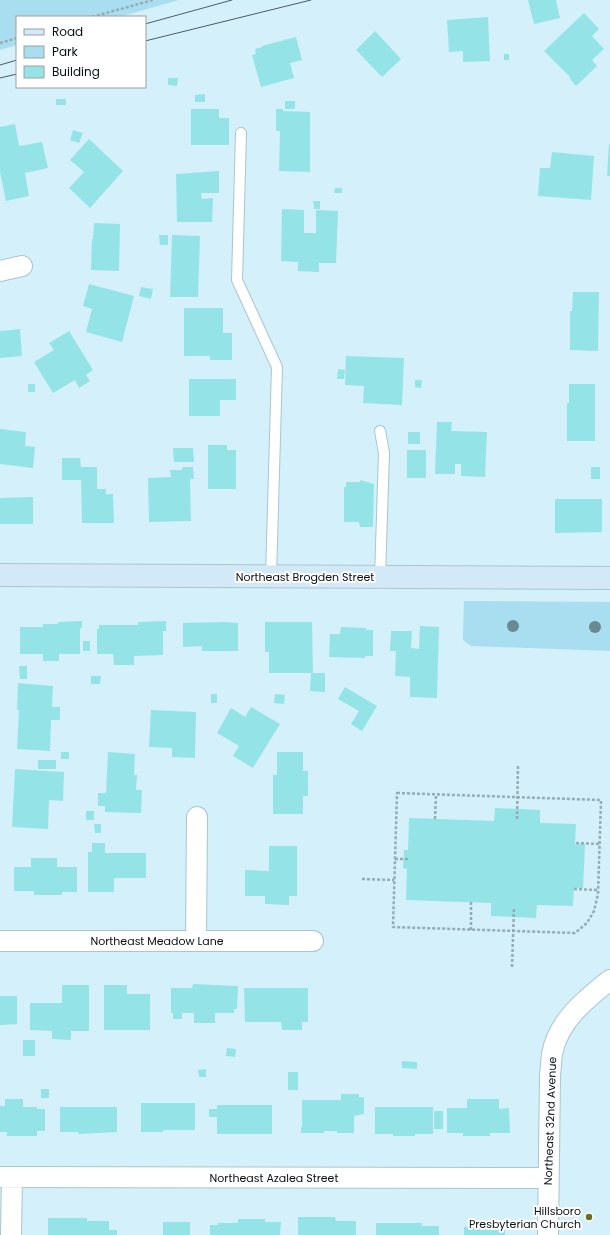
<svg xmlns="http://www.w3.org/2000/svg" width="610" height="1235" font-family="Poppins,sans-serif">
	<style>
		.green { fill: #a8def0 }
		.building { fill: #94e4e7 }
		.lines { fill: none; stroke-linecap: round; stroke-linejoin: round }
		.lane-casing { stroke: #aac5ce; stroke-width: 12 }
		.street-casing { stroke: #aac5ce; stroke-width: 22 }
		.secondary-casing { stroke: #aac5ce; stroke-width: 24 }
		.path { stroke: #96acb4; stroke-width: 2.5; stroke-dasharray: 3 2; stroke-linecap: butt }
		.lane { stroke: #fff; stroke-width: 10 }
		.street { stroke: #fff; stroke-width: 20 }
		.secondary { stroke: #d4e9f7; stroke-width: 22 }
		.tram { stroke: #4d5c62; stroke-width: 1 }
		.tree { fill: #698993 }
		.poi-dot { fill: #687119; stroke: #fff; stroke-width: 1.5 }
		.labels { text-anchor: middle; stroke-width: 4; stroke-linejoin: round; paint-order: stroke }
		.street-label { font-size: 11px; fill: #071013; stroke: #fff }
		.poi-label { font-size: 11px; fill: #071013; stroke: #fff; text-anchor: end }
	</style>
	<rect width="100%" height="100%" fill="#d4f0fa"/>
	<path class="green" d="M0 0H179L119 17H17V45L0 50Z
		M464 601 610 602V651L471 646 463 640V635Z"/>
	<path class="building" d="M528 0H556L560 18 534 24Z
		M584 13 599 29 592 36 604 49 592 60 597 66 576 86 570 79V77L544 51Z
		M488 17 490 61 463 62V51L449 52 447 20Z
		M375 31 401 59 382 77 356 50Z
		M296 37 302 60 290 63 294 78 261 87 252 55 256 54 255 49 262 47V46Z
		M504 54H509V60H504Z
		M168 78H178L177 86 168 85Z
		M205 94V102H195V95Z
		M56 99H66V105H56Z
		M285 101H295V109H285Z
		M191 109H219V118H229V145H191Z
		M276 109H283V111L310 112V172L279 171 280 131H276Z
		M15 124 19 146 42 142 48 168 25 173 29 196 6 201 0 172V127Z
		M73 130 83 133 79 143 70 140Z
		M89 139 123 171 90 208 69 188 84 172 70 160Z
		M609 144H610V176H607Z
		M552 152 594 156 591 200 538 196 540 168H550Z
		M219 171V193H201L202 199 213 198 212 222H177L176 174Z
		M335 188H342V193H334Z
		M313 201H320V209H314Z
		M282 209 304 210V233H316V210L338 211 336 263H319V272L298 271V262L281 261Z
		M94 223 120 224 119 271 91 270 92 239H93Z
		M159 235H168V245H160Z
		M172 235 200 236 198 297H170Z
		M89 284 134 296 122 342 86 332 92 309 83 306Z
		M141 287 153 289 151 299 139 296Z
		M573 292H599L598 351 570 350V311H572Z
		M184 308H223V333H232V360H210V356H184Z
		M20 329 22 356 0 358V331Z
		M69 331 93 370 86 375 90 381 79 388 75 380 53 393 34 362 54 350 49 343Z
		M346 356 404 358 402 405 363 403 364 386 345 385Z
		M338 369 345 370 344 379H337Z
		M189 379H236V400H220V416H189Z
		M415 380H422L421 388 415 387Z
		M28 384H35V392H28Z
		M569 384H595V441H567V403H569Z
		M437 422H452L451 431 487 432 485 477 461 476V464H455V474H435Z
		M0 429 26 432 25 446 35 447 33 468 0 464Z
		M408 432H420V444H408Z
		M208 445H227V450H236V489H208Z
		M173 448H193L194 462H174Z
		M407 450H426V478H407Z
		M62 458H80L81 467H97V489H106V494H113L114 523H82L81 480H62Z
		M182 467H193L194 479H190L191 521 149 522 148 478 171 477 170 470H182Z
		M591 467H600V479H591Z
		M360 480 374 484 373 527H360L359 522H344V487H346V482H360Z
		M33 497V524H0V498Z
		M555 499H602V532L555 533Z
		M82 621V628H80V654H59V661H43V654H20V627H43V624H58V622Z
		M166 621V631H163V655L134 656V665H114L113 654H97V629H99V625H138V622Z
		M224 622 238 623V651H202V646L183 647V623Z
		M265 622H312L313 673H325V692L310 691 311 673H269V652H265Z
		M420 626 439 627 437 698 410 697V677L395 676 396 651H390L391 631H412L411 648 419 649Z
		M341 627 366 628V630H373V656H365V658L329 657 330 634H340Z
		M83 641H90V651H83Z
		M19 666H27V679H20Z
		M91 676H101L100 684H91Z
		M18 683 53 686 52 707H60V720H51L50 751 17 749 19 710H17Z
		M345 687 377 706 362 731 351 724 359 711 338 699Z
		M211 694H217V703H211Z
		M275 694 285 695 284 704 274 703Z
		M251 707 280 724 253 768 233 756 239 746 217 733 231 708 245 717Z
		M151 710 196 712 195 758 172 757V748L149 747Z
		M61 752H69V759H61Z
		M108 752 135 754 134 775H137L136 790H142L141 813 105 812V806H98V793H106Z
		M277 752H303V771H308V796H303V814H273V775H277Z
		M38 760H56V769H38Z
		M15 769 64 772 63 801 49 800 48 829 12 827Z
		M495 808 540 810V823L576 824 575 844H585L583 888H574L573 906 537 905 536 918 491 916V903L406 900 407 869 403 868 404 850H408L409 818 494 821Z
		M86 811H94V820H86Z
		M94 824H101V833H95Z
		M92 843H105V853H146V878H114V892H88V852H92Z
		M269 846H297V896H289V905L265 904V896H245V870L269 871Z
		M31 858H57V867H77V892H62V895H34V891H14V867H31Z
		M193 984 238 986 237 1009H234V1013H215V1023H194V1013H182V1019H173V1013H171V988H192Z
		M62 985H89V1031H71V1040L52 1039V1031L30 1030V1003H62Z
		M104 985H127V994H150V1030H104Z
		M244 988H308V1022H302V1030H282L281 1022H245Z
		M0 996H17V1024L0 1025Z
		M23 1040H35V1056H23Z
		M227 1048 236 1049 235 1057 226 1056Z
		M402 1061 417 1062V1069L402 1068Z
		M206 1069V1077H199L198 1070Z
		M288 1072H298V1090H288Z
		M41 1089H49V1098H41Z
		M341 1094H359V1097H364V1114L354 1116V1133H337V1131H324V1133H301V1127H302V1100H341Z
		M5 1099H23V1107H37V1109H45V1131H37V1136H7V1132H0V1106H5Z
		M467 1099H499V1109L509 1108 510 1133H490V1136H463V1133H447V1108H467Z
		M141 1103H195V1130H163V1132H141Z
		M217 1105H272V1134H217V1117H209V1109H217Z
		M60 1107H117V1132L79 1134 78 1132H60Z
		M375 1107H433V1134H415V1136H393V1134H375Z
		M434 1111H443V1129H434Z
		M298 1217H335L336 1221H356V1235H298Z
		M48 1218H87V1221H109V1230H117V1235H48Z
		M238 1219H265V1222H281L280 1235H210V1225H218V1223H238Z
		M163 1222H190V1235H163Z
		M495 1222H505V1235H464V1227H471V1224L495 1223Z
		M376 1223H422V1226H439V1235H376Z"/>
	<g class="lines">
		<g class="lane-casing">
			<path id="lane" d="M241 133 237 280 277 367 271 577
				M380 577 384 453 380 431"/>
		</g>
		<g class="street-casing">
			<path id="street" d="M0 271 22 266
				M0 941H313
				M196 941 197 817
				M0 1177 548 1178
				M11 1235 12 1177
				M548 1235 550 1075C551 1068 551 1061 552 1054 558 1021 586 999 610 980"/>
		</g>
		<g class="secondary-casing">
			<path id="secondary" d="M0 575 610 578"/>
		</g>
		<path class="path" d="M92 17 153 0
			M0 43 17 38
			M397 793 601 800 598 894 594 911 587 923 575 933 393 927Z
			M435 819 436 795
			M517 819 518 765
			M576 843 600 844
			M395 859H408
			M362 879 394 880
			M574 889 598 890
			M471 930V902
			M512 967 514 907"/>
		<use href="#lane" class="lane"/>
		<use href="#street" class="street"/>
		<use href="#secondary" class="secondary"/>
		<path class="tram" d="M145 24 232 0
			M145 41 311 0
			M0 65 17 60
			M0 78 17 74"/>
	</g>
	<g class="tree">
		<circle cx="513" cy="626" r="6"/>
		<circle cx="595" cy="627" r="6"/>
	</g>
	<circle class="poi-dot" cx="589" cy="1217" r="4"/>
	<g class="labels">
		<g class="street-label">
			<text x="305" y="581">Northeast Brogden Street</text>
			<text x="157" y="945">Northeast Meadow Lane</text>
			<text transform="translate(550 1121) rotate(-88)" y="4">Northeast 32nd Avenue</text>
			<text x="274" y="1182">Northeast Azalea Street</text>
		</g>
		<g class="poi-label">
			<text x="581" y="1215">Hillsboro<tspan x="581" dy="13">Presbyterian Church</tspan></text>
		</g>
	</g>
	<rect x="16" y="16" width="130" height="72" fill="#ffffff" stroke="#9c9fa1"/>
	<rect x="24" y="29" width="20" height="6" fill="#d4e9f7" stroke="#9c9fa1"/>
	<text x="52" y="36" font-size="12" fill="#071013">Road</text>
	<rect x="24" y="46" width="20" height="12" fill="#a8def0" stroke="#9c9fa1"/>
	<text x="52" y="56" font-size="12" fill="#071013">Park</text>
	<rect x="24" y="66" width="20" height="12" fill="#94e4e7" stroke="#9c9fa1"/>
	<text x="52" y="76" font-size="12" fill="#071013">Building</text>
</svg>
